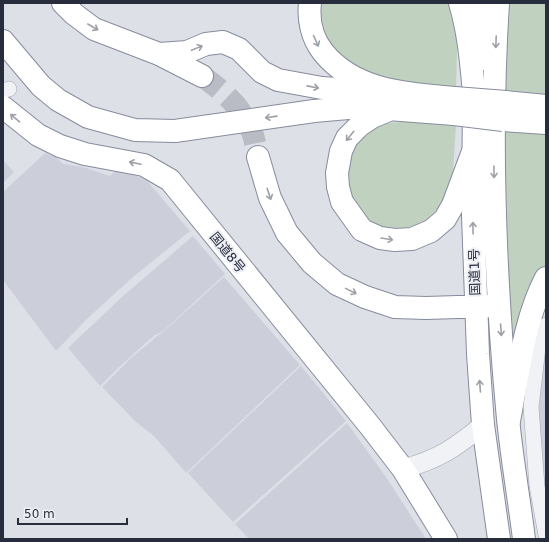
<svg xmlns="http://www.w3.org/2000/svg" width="549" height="542" font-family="'DejaVu Sans','Noto Sans JP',sans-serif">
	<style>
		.built { fill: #cccfd9 }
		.green { fill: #c1d1bf }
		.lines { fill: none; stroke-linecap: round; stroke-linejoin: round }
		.trunk-tunnel { stroke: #babcc5; stroke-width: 22; stroke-dasharray: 22 11; stroke-linecap: butt }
		.minor-casing { stroke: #a4a7b1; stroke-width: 16 }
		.tertiary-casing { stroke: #a4a7b1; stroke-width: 20 }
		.trunk-casing { stroke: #868c9d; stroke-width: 24 }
		.motorway-casing { stroke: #868c9d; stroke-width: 24 }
		.minor { stroke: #f0f2f6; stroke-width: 15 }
		.tertiary { stroke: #f0f2f6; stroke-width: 19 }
		.trunk { stroke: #fff; stroke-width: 22 }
		.motorway { stroke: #fff; stroke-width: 22 }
		.motorway-bridge-casing { stroke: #868c9d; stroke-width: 24; stroke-linecap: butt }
		.motorway-bridge { stroke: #fff; stroke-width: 22 }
		.oneway { stroke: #9ea0a8 }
		.labels { text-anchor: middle; stroke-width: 4; stroke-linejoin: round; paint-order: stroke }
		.street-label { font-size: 13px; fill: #282d3d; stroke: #edeff5 }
	</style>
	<rect width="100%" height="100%" fill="#dee0e7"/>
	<path class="built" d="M45 153 57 158 63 164 83 167 110 176 118 168 129 172 147 181 190 231 133 277 88 318 56 351 3 280V192Z
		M3 160 14 172 3 183Z
		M193 236 225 274 162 332 155 335 150 339 116 370 100 386 68 348 123 296Z
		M224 277 300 365 186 473 154 436 136 422 102 387 130 359 156 337 163 332Z
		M546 345V500L538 430 541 365Z
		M301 366 346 421 233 522 188 473Z
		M347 423 386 477 426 539H249L235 524Z"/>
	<path class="green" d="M321 3H450L456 24 457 48 456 91 370 78 332 49 324 35 320 20Z
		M508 3H546V99L503 95Z
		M414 121 436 122 456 126 453 170 451 185 439 208 424 221 416 225 405 228 383 227 370 221 360 213 344 185 350 149 372 129 387 123Z
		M503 128 546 132V266L512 346Z"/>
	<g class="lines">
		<path class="trunk-tunnel" d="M202 76C223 91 242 107 252 132 255 140 256 149 258 157"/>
		<g class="minor-casing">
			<path id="minor" d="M3 91 9 89
				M546 325 539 339 531 407 537 486 546 535"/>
		</g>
		<g class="tertiary-casing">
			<path id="tertiary" d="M403 469C439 459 455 448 483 425"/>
		</g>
		<g class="trunk-casing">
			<path id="trunk" d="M63 3 74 14 94 29 159 54 202 76
				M498 3C489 142 495 281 508 419 512 459 519 499 524 539
				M476 62 480 3
				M474 98 473 215 478 354 483 425 499 539
				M3 107 38 135 60 146 85 154 144 165 170 180 370 426 403 469 446 539
				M258 157 270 198 287 233 312 263 337 284 365 297 395 307 426 308 490 306"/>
		</g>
		<g class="motorway-casing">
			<path id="motorway" d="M310 3C308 20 312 38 323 52 355 92 409 94 455 98
				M460 3C469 34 471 61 474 93
				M3 41 41 86 58 100 88 117 135 130 175 131 314 111 348 108H375L454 114
				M159 54 187 52 206 44 223 42 239 49 262 72 278 80 322 88 407 94
				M506 102 546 106
				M389 110 372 117 360 125 347 138 341 151 337 173 338 187 342 202 362 230 380 238 395 240 412 239 431 231 445 219 453 205 472 154
				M503 120 546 123
				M509 421C518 375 524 319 546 278"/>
		</g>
		<use href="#minor" class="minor"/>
		<use href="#tertiary" class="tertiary"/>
		<use href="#trunk" class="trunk"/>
		<use href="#motorway" class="motorway"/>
		<g class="motorway-bridge-casing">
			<path id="motorway-bridge" d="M455 98 506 102
				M454 114 503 120"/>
		</g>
		<use href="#motorway-bridge" class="motorway-bridge"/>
	</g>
	<defs><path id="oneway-shaft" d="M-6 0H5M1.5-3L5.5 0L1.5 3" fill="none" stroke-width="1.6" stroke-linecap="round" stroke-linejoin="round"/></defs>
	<g class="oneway">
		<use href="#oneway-shaft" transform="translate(93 27) rotate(30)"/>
		<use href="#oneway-shaft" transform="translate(316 41) rotate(66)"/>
		<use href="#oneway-shaft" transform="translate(496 42) rotate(92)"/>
		<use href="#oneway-shaft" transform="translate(197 48) rotate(-22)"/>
		<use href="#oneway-shaft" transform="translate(313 87) rotate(11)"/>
		<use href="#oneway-shaft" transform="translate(271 117) rotate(172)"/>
		<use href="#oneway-shaft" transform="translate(15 118) rotate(-140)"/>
		<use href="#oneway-shaft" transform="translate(350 136) rotate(129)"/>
		<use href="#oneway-shaft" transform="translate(135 163) rotate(-168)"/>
		<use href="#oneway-shaft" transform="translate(494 172) rotate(89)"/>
		<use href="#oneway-shaft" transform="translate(269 194) rotate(72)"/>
		<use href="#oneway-shaft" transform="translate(473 228) rotate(-91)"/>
		<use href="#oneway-shaft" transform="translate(387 239) rotate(9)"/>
		<use href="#oneway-shaft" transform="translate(351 291) rotate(26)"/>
		<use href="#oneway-shaft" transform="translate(501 330) rotate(86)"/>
		<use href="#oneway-shaft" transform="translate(480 386) rotate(-94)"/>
	</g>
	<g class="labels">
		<g class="street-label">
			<text transform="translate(228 252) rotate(51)" y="5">国道8号</text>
			<text transform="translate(474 272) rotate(-92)" y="5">国道1号</text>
		</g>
	</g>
	<rect width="549" height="542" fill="none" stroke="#282d3d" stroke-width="8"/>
	<path d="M18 518v6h109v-6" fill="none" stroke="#282d3d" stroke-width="2"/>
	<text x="24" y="518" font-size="12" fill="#282d3d" stroke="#edeff5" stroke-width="3" paint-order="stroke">50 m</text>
</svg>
